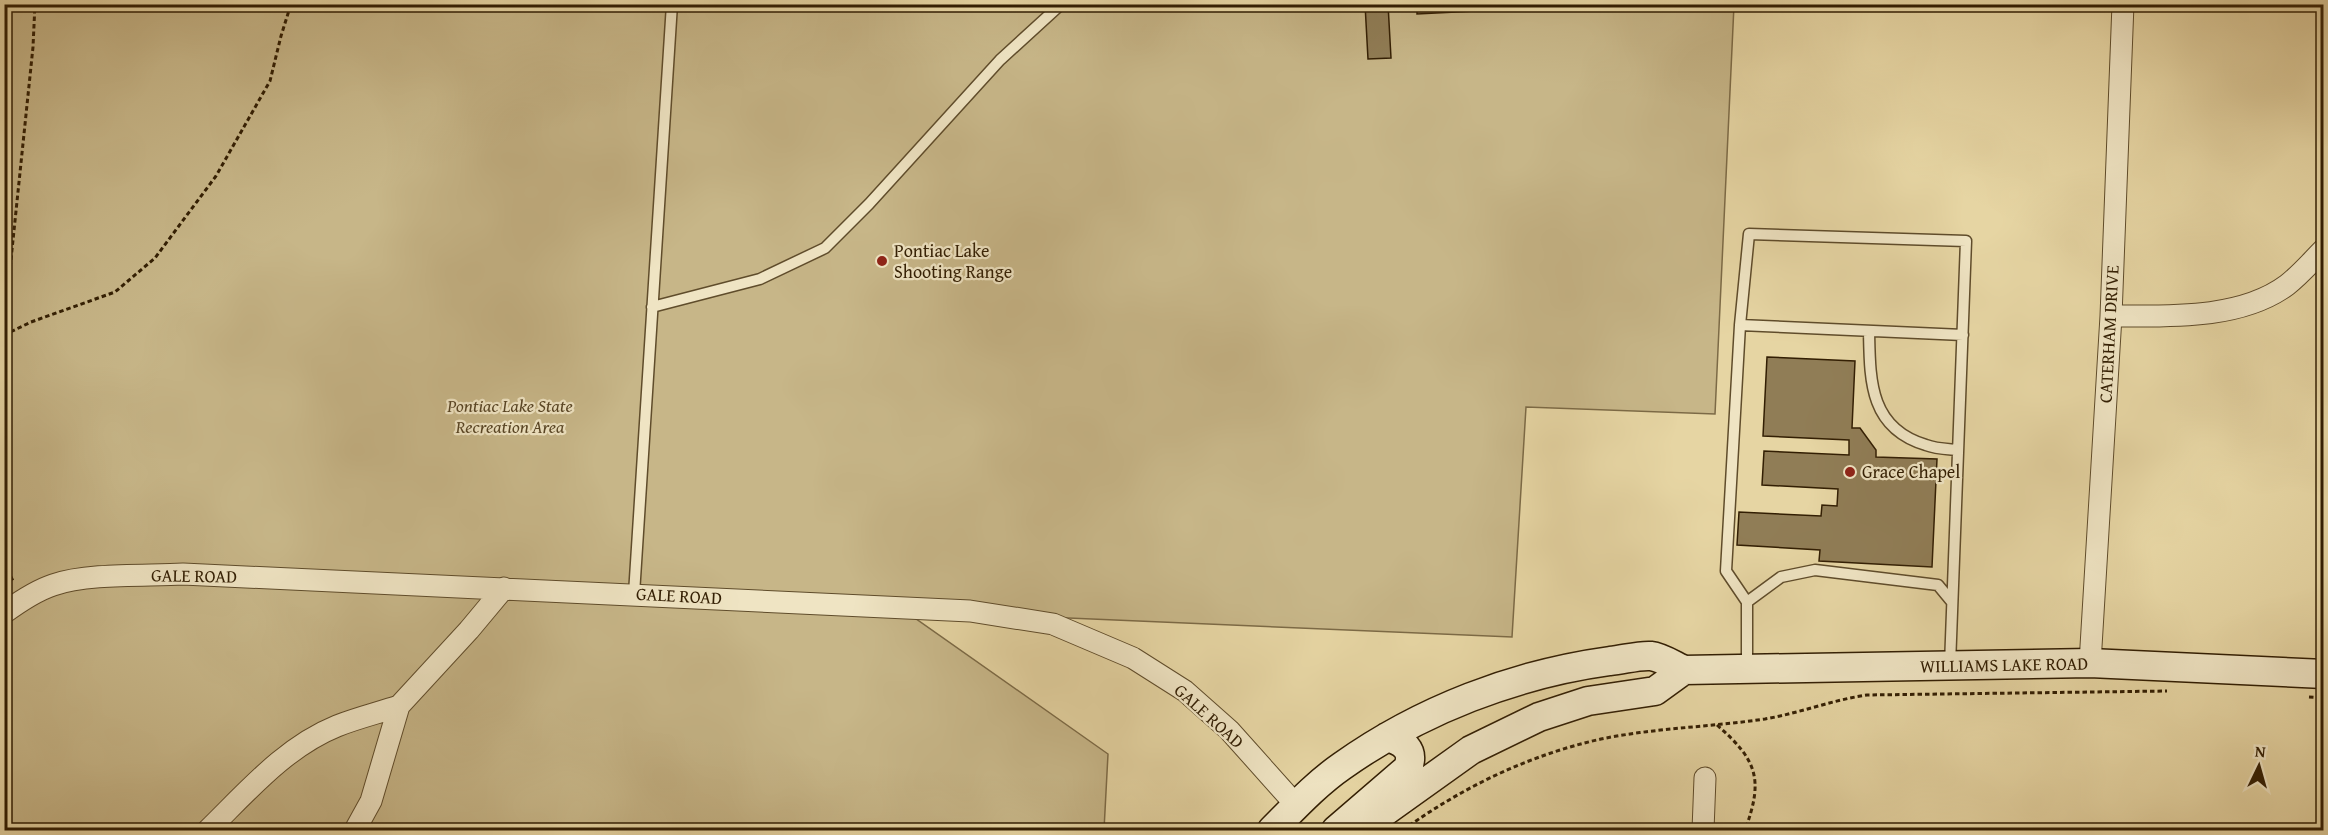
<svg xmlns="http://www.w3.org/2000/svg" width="2328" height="835" font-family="'Gentium Book Plus',serif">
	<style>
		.green { fill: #c7b688; stroke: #7c6a46; stroke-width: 1.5 }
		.building { fill: #907d56; stroke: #321e03; stroke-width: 1.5 }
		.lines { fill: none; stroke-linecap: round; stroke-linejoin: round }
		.service-casing { stroke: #5f4c2b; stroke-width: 13 }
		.minor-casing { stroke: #5f4c2b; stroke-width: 23 }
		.secondary-casing { stroke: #321e03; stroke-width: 31 }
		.path { stroke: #321e03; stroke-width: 3; stroke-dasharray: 4.5 3; stroke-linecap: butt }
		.service { stroke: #efe4c3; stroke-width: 10 }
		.minor { stroke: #efe4c3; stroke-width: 21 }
		.secondary { stroke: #efe4c3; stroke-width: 28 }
		.poi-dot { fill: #8f2418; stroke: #efe4c3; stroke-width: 2 }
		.labels { text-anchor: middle; stroke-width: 4.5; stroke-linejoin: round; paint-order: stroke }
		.poi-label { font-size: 18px; fill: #321e03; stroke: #efe4c3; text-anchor: start }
		.street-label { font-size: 18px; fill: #321e03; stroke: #efe4c3 }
		.park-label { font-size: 18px; font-style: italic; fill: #574424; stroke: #efe4c3 }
	</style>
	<rect width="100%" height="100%" fill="#e6d5a3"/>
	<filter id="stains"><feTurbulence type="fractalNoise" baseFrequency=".00333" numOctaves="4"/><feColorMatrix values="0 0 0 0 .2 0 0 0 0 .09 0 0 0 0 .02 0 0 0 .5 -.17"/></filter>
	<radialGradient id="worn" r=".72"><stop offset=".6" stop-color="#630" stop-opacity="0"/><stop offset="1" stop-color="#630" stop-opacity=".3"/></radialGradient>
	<path class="green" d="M5 5H1734L1715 414 1526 407 1512 637 905 611 1108 754 1104 830H5Z"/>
	<path class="building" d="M1365 4H1388L1391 58 1368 59Z
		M1417 4H1535V8L1417 14Z
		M1767 357 1855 361 1852 428H1860L1876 450V457L1937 459 1932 567 1819 561 1820 550 1737 545 1739 512 1821 516 1822 505 1837 506 1838 489 1762 485 1764 451 1849 455V440L1763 436Z"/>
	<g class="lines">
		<g class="service-casing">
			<path id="service" d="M652 307 760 279 825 248 869 204 1000 60 1058 7 1064 4
				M1740 325 1726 571 1747 602V668
				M1869 331C1870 380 1869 428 1926 445 1936 449 1948 449 1958 450
				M634 594 672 4
				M1747 602 1781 577 1815 570 1938 585 1952 602
				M1950 665 1966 241 1749 234 1740 325 1963 335"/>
		</g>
		<g class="minor-casing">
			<path id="minor" d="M2111 316C2167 316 2240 320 2287 285 2300 275 2312 261 2324 249
				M4 613C19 602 35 591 53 585 87 573 146 576 183 574L970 611 1053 624 1133 658 1185 691 1229 730 1296 805
				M2090 663 2111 316 2123 4
				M208 830C247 792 285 747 337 726 357 718 378 713 399 706
				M355 830 371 801 399 706 469 630 504 588
				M1703 830 1705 778"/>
		</g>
		<g class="secondary-casing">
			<path id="secondary" d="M1272 830C1294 808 1316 784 1342 766 1421 710 1515 674 1610 661 1623 660 1638 655 1651 656 1661 657 1675 666 1684 670L2090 663 2324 674
				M1336 830 1408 768C1415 749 1403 742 1387 737
				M1359 830 1471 750 1539 717 1588 701 1655 691 1684 670"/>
		</g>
		<path class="path" d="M4 327 33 47 35 4
			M4 335 31 322 115 292 155 258 216 176 270 81 281 36 291 4
			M4 563 14 583
			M2309 697 2324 698
			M1717 725C1757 760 1764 779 1745 830
			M1403 830C1463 787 1529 755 1601 739 1655 728 1710 727 1765 719 1800 713 1832 700 1867 695L2167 691"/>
		<use href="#service" class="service"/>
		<use href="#minor" class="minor"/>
		<use href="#secondary" class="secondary"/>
	</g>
	<g class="poi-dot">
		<circle cx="882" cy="261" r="6"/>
		<circle cx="1850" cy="472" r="6"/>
	</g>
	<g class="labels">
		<g class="poi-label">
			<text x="894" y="257">Pontiac Lake<tspan x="894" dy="21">Shooting Range</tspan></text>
			<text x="1862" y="478">Grace Chapel</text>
		</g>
		<g class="street-label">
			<text transform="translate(2109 334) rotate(-87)" y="6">CATERHAM DRIVE</text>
			<text transform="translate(194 576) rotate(1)" y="6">GALE ROAD</text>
			<text transform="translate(679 596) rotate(3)" y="6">GALE ROAD</text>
			<text transform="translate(2004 665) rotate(-1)" y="6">WILLIAMS LAKE ROAD</text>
			<text transform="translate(1209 716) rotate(42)" y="6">GALE ROAD</text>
		</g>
		<g class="park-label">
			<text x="510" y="412">Pontiac Lake State<tspan x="510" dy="21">Recreation Area</tspan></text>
		</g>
	</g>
	<rect width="2328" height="835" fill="none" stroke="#e6d5a3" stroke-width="24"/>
	<rect x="6" y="6" width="2316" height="823" fill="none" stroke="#321e03" stroke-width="3"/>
	<rect x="12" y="12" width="2304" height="811" fill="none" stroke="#321e03" stroke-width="1.5"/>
	<g transform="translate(2259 766) rotate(5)" stroke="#efe4c3" stroke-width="4.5" paint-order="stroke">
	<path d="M0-4.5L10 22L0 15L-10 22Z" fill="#321e03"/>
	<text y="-9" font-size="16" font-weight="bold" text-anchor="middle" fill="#321e03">N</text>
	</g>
	<rect width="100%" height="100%" filter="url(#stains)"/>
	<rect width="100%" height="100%" fill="url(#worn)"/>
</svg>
